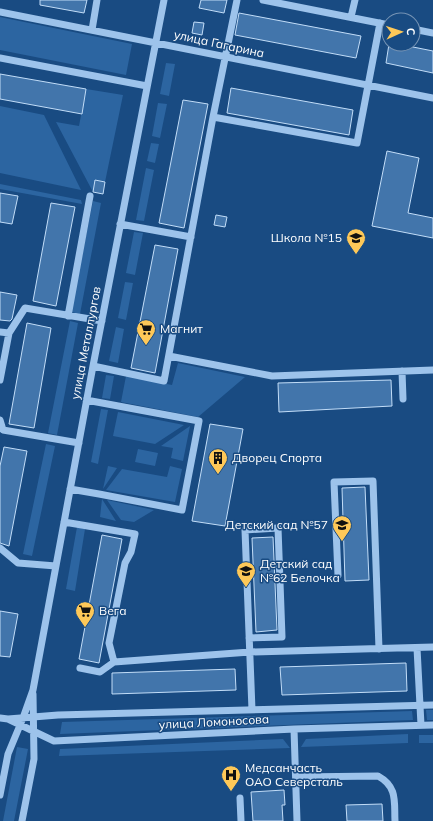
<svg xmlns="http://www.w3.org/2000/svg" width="433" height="821" font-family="Mulish,sans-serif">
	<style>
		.green { fill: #2c65a1 }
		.building { fill: #4275ab; stroke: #c2ddf8 }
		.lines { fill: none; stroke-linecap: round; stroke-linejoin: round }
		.minor { stroke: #9dc3eb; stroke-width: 7 }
		.labels { text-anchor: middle; stroke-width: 3; stroke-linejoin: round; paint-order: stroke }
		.street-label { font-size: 12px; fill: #fff; stroke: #194b82 }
		.poi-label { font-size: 12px; fill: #fff; stroke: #194b82; text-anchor: start }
	</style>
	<rect width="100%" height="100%" fill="#194b82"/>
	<path class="green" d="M0 17 132 44 126 75 0 50Z
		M166 63 175 64 169 96 160 94Z
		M86 89 123 95 105 182 95 180 93 192 56 122 79 126Z
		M158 103 167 104 160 138 152 136Z
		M0 106 44 115 81 190 0 173Z
		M151 143 159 144 155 163 147 161Z
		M146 168 154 170 144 221 136 220Z
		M0 184 81 200 82 204 0 189Z
		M93 201 101 203 80 314 71 312Z
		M134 232 143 233 135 275 126 273Z
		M125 282 133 283 126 320 118 318Z
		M70 321 78 323 57 435 48 433Z
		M116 327 124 329 118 363 109 361Z
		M178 363 245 377 198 417 121 402 126 376 172 385Z
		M106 375 114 376 110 399 102 398Z
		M101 409 108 410 98 464 91 462Z
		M118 412 184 425 155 444 113 436Z
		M190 426 183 461 171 458 173 448 161 446Z
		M46 444 55 446 32 556 23 554Z
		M138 449 158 453 155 466 135 462Z
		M108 466 117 468 103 489Z
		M170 466 182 469 175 502 106 490 122 469 167 477Z
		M102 499 116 521 100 517Z
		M107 500 154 510 134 522 121 520Z
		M77 527 85 529 75 591 66 589Z
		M426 710H433V720H427Z
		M412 711 413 720 60 734 62 722Z
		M408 734V743L301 747 306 739Z
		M419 735H433V743H419Z
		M283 739 290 748 59 756 60 749Z
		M17 747 28 749 14 821H3Z"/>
	<path class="building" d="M40 0H87L84 13 40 5Z
		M201 0H227L224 13 199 8Z
		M239 13 361 36 356 58 235 35Z
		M194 22 204 23 202 35 192 33Z
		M389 44H398L433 51V73L386 63Z
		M0 74 86 89 82 114 0 99Z
		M231 88 353 110 349 135 227 113Z
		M183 100 208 104 184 228 159 223Z
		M387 151 419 158 408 213 433 218V238L372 226Z
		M95 180 105 182 103 194 93 192Z
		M0 193 18 196 12 224 0 222Z
		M51 203 75 207 56 306 33 301Z
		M216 215 227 217 225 227 214 225Z
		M155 245 178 249 155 373 131 368Z
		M0 292 17 295 12 319 10 321 0 320Z
		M27 323 51 328 34 428 9 424Z
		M391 380 392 406 279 412 278 383Z
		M210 424 243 429 225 526 192 521Z
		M4 447 27 451 9 546 0 543V466Z
		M365 487 369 580 345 581 342 488Z
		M102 535 122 539 99 663 79 659Z
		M273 537 277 630 256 632 252 538Z
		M0 611 18 614 10 657 0 656Z
		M406 663 407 691 282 695 280 667Z
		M235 669 236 690 112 694V673Z
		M284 790 285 805H282L283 821H253L251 792Z
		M382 804 383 821H347L346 805Z"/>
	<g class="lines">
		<path class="minor" d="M237 0 213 117 357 143 380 23
			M263 0 389 25
			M0 12 433 98
			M351 17 355 0
			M413 29 433 33
			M92 30 97 0
			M0 58 147 86
			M120 224 191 237
			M68 316 90 196
			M0 332 9 333
			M169 356 272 376 433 370
			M93 366 164 381 213 117
			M402 371 403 399
			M0 380 9 333 25 308 102 321
			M0 420 3 430 79 443
			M70 489 99 494 182 510 199 421 86 400
			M64 522 135 534 131 552 125 563 109 643 114 662 250 652 433 647
			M0 548 18 563 56 566
			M338 575 334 482 373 481 379 649
			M249 638 282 637 278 528 245 530 252 710
			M417 648 421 725
			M80 668 100 672 114 662
			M0 718 8 719 54 741 294 729 433 725
			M8 719 58 715 433 705
			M294 729 297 821
			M297 777 378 776C398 787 394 802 395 821
			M0 795 8 754 23 718 33 690 93 366 164 0
			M240 798 241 821
			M22 821 34 759 33 694"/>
	</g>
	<defs>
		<g id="school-pin" transform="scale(1)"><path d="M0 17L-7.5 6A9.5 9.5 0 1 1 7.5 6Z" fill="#fec858" stroke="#194b82"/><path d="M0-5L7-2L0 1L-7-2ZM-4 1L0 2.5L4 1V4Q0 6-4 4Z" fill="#111"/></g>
		<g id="supermarket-pin" transform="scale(1)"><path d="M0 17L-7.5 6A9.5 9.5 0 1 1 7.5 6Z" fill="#fec858" stroke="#194b82"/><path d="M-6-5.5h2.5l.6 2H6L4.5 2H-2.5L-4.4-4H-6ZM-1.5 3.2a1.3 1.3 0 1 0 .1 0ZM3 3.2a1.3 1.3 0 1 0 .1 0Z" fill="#111"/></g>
		<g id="building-pin" transform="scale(1)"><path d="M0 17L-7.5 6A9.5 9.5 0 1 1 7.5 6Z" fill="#fec858" stroke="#194b82"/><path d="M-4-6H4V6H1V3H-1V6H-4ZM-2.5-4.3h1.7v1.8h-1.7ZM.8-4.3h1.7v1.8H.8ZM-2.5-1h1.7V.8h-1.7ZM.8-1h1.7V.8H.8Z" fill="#111"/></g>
		<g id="hospital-pin" transform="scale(1)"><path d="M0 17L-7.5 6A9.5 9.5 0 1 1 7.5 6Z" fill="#fec858" stroke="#194b82"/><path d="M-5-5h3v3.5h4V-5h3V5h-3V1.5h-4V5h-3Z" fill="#111"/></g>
	</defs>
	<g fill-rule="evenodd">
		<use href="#school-pin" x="356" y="238"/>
		<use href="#supermarket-pin" x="146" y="329"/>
		<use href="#building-pin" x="218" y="458"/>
		<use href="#school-pin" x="342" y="525"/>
		<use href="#school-pin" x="246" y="571"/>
		<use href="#supermarket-pin" x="85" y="611"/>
		<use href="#hospital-pin" x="231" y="775"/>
	</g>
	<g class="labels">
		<g class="street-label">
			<text transform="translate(219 44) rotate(12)" y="4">улица Гагарина</text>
			<text transform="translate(86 343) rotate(-79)" y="4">улица Металлургов</text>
			<text transform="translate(214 722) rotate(-3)" y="4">улица Ломоносова</text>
		</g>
		<g class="poi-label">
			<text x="342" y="242" text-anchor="end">Школа №15</text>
			<text x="160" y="333">Магнит</text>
			<text x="232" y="462">Дворец Спорта</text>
			<text x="328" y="529" text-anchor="end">Детский сад №57</text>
			<text x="260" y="568">Детский сад<tspan x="260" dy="14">№62 Белочка</tspan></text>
			<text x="99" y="615">Вега</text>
			<text x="245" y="772">Медсанчасть<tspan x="245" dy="14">ОАО Северсталь</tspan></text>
		</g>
	</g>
	<g transform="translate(401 32) rotate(87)"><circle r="19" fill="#194b82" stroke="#7593b4"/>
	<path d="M0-3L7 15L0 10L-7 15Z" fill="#fec858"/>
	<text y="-6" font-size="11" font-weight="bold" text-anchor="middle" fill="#ffffff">С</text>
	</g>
</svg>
